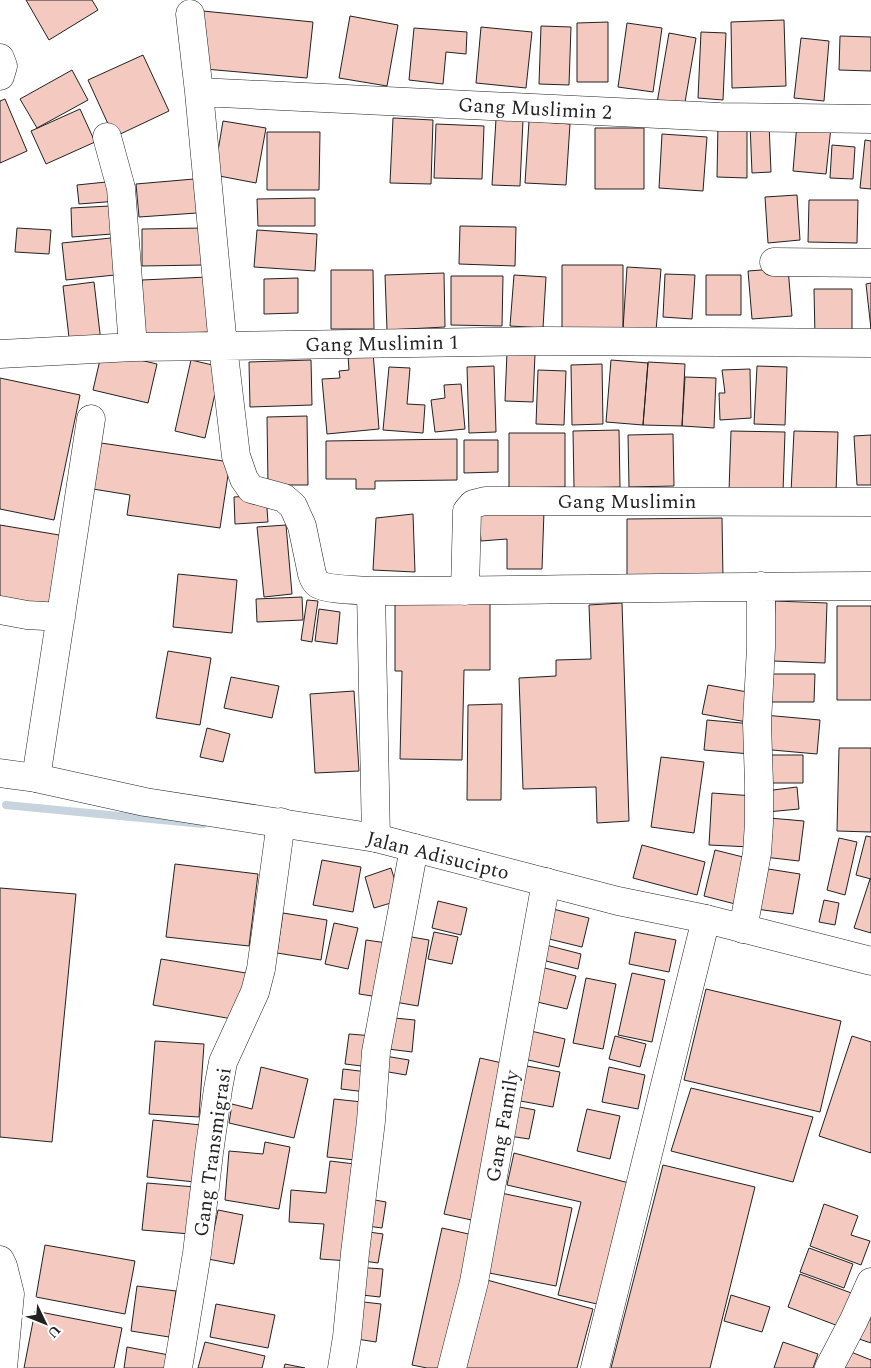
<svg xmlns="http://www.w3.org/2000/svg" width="871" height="1368" font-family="Spectral,serif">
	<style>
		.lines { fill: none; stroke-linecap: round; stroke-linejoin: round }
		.stream { stroke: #c7d3dd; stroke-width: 8 }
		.building { fill: #f3c9c0; stroke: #222 }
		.minor-casing { stroke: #222; stroke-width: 29 }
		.major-casing { stroke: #222; stroke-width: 29 }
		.minor { stroke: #fff; stroke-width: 28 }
		.major { stroke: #fff; stroke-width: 28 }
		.labels { text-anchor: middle; stroke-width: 4; stroke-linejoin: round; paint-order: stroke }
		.street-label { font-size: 20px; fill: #222; stroke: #fff }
	</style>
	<rect width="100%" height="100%" fill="#fff"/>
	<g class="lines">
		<path class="stream" d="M6 805 203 824"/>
	</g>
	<path class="building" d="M26 0H92L98 10 49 40Z
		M203 11 313 22 307 78 205 69Z
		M350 16 398 25 387 86 339 78Z
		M784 20 786 86 732 88 731 22Z
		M608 22V82H577V23Z
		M627 23 662 28 653 92 618 87Z
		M541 26 571 27 569 85 539 84Z
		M481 27 532 32 526 88 476 83Z
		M414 28 467 32 466 54 446 52 443 84 409 80Z
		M701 32 726 33 723 100 698 98Z
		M669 33 696 38 684 108 657 103Z
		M840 36 871 37V71L839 70Z
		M801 38 829 41 824 101 794 98Z
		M143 55 169 111 114 137 88 80Z
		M72 70 88 100 37 128 20 99Z
		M5 99 27 151 0 163V101Z
		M80 109 95 142 46 164 31 131Z
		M393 118 433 120 431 184 390 183Z
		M496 119 523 120 520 186 492 185Z
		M223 121 266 128 256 183 214 175Z
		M529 121 570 124 566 185 525 183Z
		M718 122H747V178L717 177Z
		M769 123 771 172 752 173 750 124Z
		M797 123 831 127 826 174 793 171Z
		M436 124 484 126 482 179 434 178Z
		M595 128H644V189H595Z
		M267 132H320L319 190H267Z
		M662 134 707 137 703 191 659 188Z
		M865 140 871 141V189L860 188Z
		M832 145 855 147 853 179 830 178Z
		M194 179 197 213 139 217 136 184Z
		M116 181 118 201 79 204 77 185Z
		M797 195 800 240 768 243 765 197Z
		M315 198V226H258L257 199Z
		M809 200H858L857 243 808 242Z
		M110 206 112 234 72 237 71 208Z
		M460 226 516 227 515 266 459 264Z
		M17 228 51 230 49 254 15 252Z
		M204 228V265L142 266V229Z
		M257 230 317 234 315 271 254 267Z
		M111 238 115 275 66 280 62 243Z
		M562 265H623V329L562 328Z
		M627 267 661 269 656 331 623 329Z
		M788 268 792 316 752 319 748 271Z
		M331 270H373L374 329H331Z
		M444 273 445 327 387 330 385 275Z
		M665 274 695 275 692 319 663 317Z
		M514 275 546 277 543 328 510 326Z
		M706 275H741V315H706Z
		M451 276H503L502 326 451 325Z
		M208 277 210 332 144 335 142 280Z
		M298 278V313L264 314V279Z
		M94 282 101 342 70 346 63 286Z
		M871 283V329L866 284Z
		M814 289H852V336L815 337Z
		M102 351 157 364 148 403 93 390Z
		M373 352 379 429 327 434 322 379 340 378 339 371 349 370 348 355Z
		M507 352 535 354 533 402 505 401Z
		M191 360 221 367 205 438 175 431Z
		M311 360 312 405 250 407 249 362Z
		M611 360 648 363 643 425 606 422Z
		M648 362 685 364 682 426 643 425Z
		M602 364 603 424 572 425 571 365Z
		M494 366 496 432 469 433 467 367Z
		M757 366 787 367 785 425 754 424Z
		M389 367 410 368 407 404 425 405 423 433 383 430Z
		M750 369 751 418 720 420 719 393H725L722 370Z
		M538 370 566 371 564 425 536 424Z
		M685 377 716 378 714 428 682 426Z
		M0 378 80 395 54 520 0 509Z
		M461 384 465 429 435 432 431 400 445 398 444 385Z
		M307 416 308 485H268L267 417Z
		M619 430 620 487 574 488 573 431Z
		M731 431 785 432 783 492 729 491Z
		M794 431 838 432 836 493 791 492Z
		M509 433H565V487L509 488Z
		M673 434 674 486 629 487 628 435Z
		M871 435V485H857L854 436Z
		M457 439V480L375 481V489H356V479H326V441Z
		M464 440H498V472L464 473Z
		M101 443 230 462 220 528 127 515 130 495 93 489Z
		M266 495 268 522 235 524 234 497Z
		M478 509 544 511 542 569H507V539L481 541Z
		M413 514 415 572 373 570 376 518Z
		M722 518 723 579 627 580V519Z
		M0 525 71 537 57 612 0 602Z
		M286 525 292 594 264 597 257 527Z
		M178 574 237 580 232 633 173 627Z
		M302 597 303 620 257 622 256 599Z
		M490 599V670H464L462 760 400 759 402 671H395V600Z
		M307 600 318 601 312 642 301 640Z
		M775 601 827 603 825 663 773 661Z
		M622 603 629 821 597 823 596 787 523 789 519 678 556 676V660L591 659 589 605Z
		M837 606H871V700H837Z
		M319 609 340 612 337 644 315 641Z
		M168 651 211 658 200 725 156 718Z
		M765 674H815L814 702H765Z
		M231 677 279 686 272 718 224 708Z
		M708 685 753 693 747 722 702 714Z
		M354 691 359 771 315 773 310 694Z
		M502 704 501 800H467L468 705Z
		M764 715 820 720 817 754 761 749Z
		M707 720 753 724 750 754 704 750Z
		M207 728 230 734 223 762 200 757Z
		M839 748H871V832L837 831Z
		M764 755H803V783H764Z
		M661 757 704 762 694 833 651 827Z
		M797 787 799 809 767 812 765 791Z
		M712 793 754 796 751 847 709 845Z
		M769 818 804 821 799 861 764 857Z
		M866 836 871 837V879L856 875Z
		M839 838 857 842 845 895 827 890Z
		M642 845 705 862 697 895 633 878Z
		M715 850 751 859 739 905 704 896Z
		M322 860 361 867 353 912 313 905Z
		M175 864 258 874 249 946 166 937Z
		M391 868 401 900 374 908 365 877Z
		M762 868 800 874 793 914 756 909Z
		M870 879H871V933L854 928Z
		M0 888 76 894 52 1142 0 1137Z
		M824 900 839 903 835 925 819 922Z
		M438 901 467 908 461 935 432 928Z
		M553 909 589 918 582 947 545 938Z
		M283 913 327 920 321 960 277 953Z
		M334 923 358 928 348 969 325 964Z
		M434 932 458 937 452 964 428 959Z
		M635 932 676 940 669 972 629 964Z
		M400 935 429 940 418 1006 389 1001Z
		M366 940 387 943 379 997 359 994Z
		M546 945 581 954 578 969 542 960Z
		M161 959 246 973 238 1020 153 1005Z
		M541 967 576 976 567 1009 533 1001Z
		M632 973 665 980 652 1042 618 1035Z
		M586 978 616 984 603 1049 573 1043Z
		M706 989 841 1021 820 1112 684 1080Z
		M384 1017 415 1020 412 1052 380 1048Z
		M531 1031 565 1039 559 1067 524 1059Z
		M349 1034 374 1036 370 1067 345 1064Z
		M615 1036 646 1044 640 1067 609 1059Z
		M852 1036 871 1042V1153L819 1136Z
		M155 1041 204 1044 199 1117 149 1114Z
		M379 1055 409 1060 406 1075 377 1070Z
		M480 1058 511 1065 476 1221 444 1214Z
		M521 1065 560 1072 553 1107 515 1100Z
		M261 1067 308 1079 294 1138 229 1123 232 1104 252 1109Z
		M609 1067 645 1075 638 1109 602 1102Z
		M343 1069 368 1072 366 1092 341 1089Z
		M691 1088 813 1117 793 1182 671 1151Z
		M334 1099 362 1102 355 1160 327 1157Z
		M514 1106 535 1110 529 1139 509 1136Z
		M587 1109 620 1116 610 1159 577 1151Z
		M153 1120 201 1125 195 1182 147 1177Z
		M265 1142 290 1147 279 1209 225 1200 229 1151 263 1154Z
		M514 1153 629 1183 597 1304 558 1295 581 1202 507 1185Z
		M330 1161 363 1165 349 1261 320 1259 324 1224 289 1222 291 1190 326 1193Z
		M663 1165 755 1187 710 1368H611Z
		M147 1183 195 1187 190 1234 142 1230Z
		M501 1193 572 1208 556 1286 484 1272Z
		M364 1198 386 1202 382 1228 360 1225Z
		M824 1204 858 1216 851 1235 870 1241 861 1265 810 1246Z
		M218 1210 243 1215 234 1264 208 1259Z
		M442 1228 473 1235 444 1368H427L412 1365Z
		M362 1231 383 1234 378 1263 357 1260Z
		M45 1245 135 1261 125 1314 36 1297Z
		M809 1248 853 1264 844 1288 800 1272Z
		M356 1267 383 1269 380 1297 353 1294Z
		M800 1274 854 1294 841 1327 788 1307Z
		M487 1280 593 1309 577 1368H465Z
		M137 1286 176 1291 169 1337 131 1331Z
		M731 1295 770 1307 762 1332 724 1321Z
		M355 1301 381 1304 376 1342 350 1338Z
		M216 1304 275 1315 268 1348 210 1337Z
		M35 1311 122 1328 114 1368H24Z
		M871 1313V1343L853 1337Z
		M205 1342 265 1356 262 1368H198Z
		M783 1342 818 1354 813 1368H774Z
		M127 1347 169 1355 167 1368H124Z
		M846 1350 871 1360V1368H839Z
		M285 1364 305 1368H284Z"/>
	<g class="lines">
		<g class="minor-casing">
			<path id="minor" d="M0 58 3 66 0 76
				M199 92 720 117 871 119
				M107 137 121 188 133 347
				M774 262 871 263
				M0 354 133 347 223 346 199 92 190 14
				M371 591C359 590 327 590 318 584 315 582 313 577 312 574L302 526 293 506 284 498 251 489 244 479 236 456 223 346 544 341 871 343
				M465 591 467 511 473 504 485 501 871 502
				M0 610 27 615 61 617
				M36 778 91 419
				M376 838 371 591C537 591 704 586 871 586
				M743 929 757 853 759 823V784L757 723 761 647V586
				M0 1260 3 1266 10 1294 3 1368
				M178 1368 197 1253 209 1153 218 1089 223 1062 255 992 261 969 281 822
				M342 1368 347 1337 355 1253 371 1121 376 1052 414 848
				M452 1368 474 1282 546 882
				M595 1368 706 919
				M829 1368 854 1320 871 1282"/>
		</g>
		<g class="major-casing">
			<path id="major" d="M0 773 36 778 145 802 376 838 618 901 706 919 871 961"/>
		</g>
		<use href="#minor" class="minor"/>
		<use href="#major" class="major"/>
	</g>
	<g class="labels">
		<g class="street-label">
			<text transform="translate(535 108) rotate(3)" y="7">Gang Muslimin 2</text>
			<text transform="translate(382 343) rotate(-1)" y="7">Gang Muslimin 1</text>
			<text x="627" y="508">Gang Muslimin</text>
			<text transform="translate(438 855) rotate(14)" y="7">Jalan Adisucipto</text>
			<text transform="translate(502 1126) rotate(-80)" y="7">Gang Family</text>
			<text transform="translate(212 1152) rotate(-82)" y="7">Gang Transmigrasi</text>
		</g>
	</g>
	<g transform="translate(45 1323) rotate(133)" stroke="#ffffff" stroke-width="4" paint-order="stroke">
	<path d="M0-4L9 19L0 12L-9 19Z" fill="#222222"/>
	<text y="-8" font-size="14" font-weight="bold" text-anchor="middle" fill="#222222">U</text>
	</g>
</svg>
